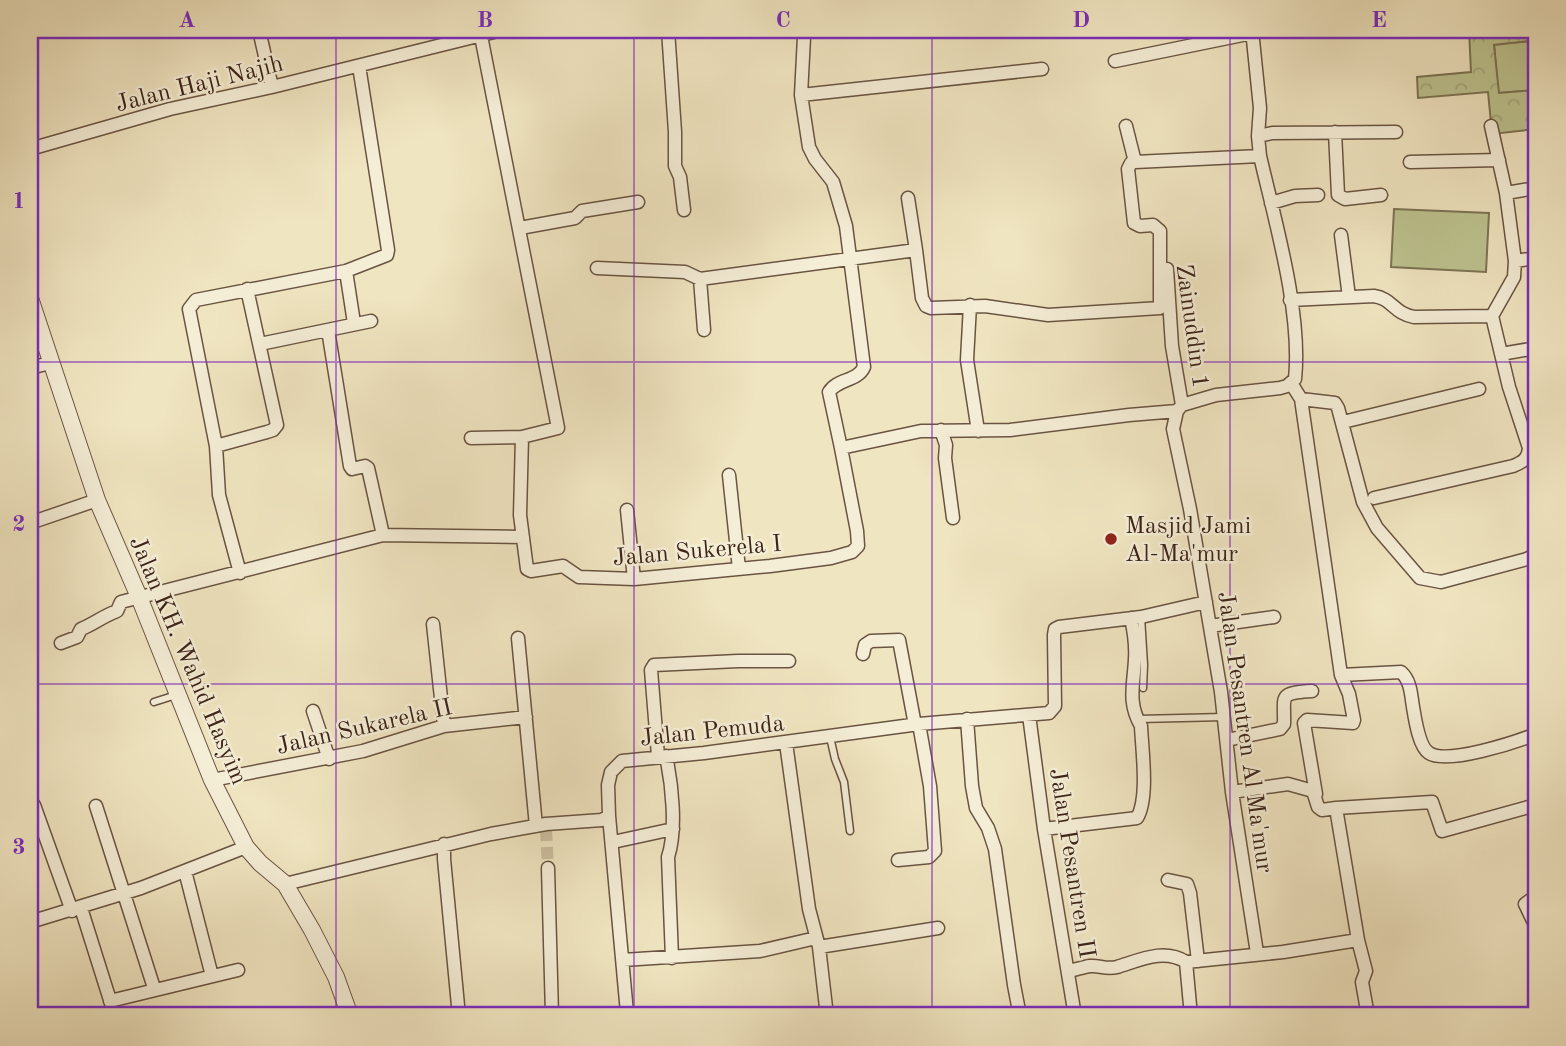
<svg xmlns="http://www.w3.org/2000/svg" width="1566" height="1046" font-family="'Old Standard TT',serif">
	<style>
		.green { fill: #bdc390; stroke: #7c7454; stroke-width: 2 }
		.forest { fill: url(#forest-crowns); stroke: #7c7454; stroke-width: 2 }
		.lines { fill: none; stroke-linecap: round; stroke-linejoin: round }
		.minor-tunnel { stroke: #ccbe9f; stroke-width: 12; stroke-dasharray: 12 6; stroke-linecap: butt }
		.service-casing { stroke: #695442; stroke-width: 9 }
		.minor-casing { stroke: #695442; stroke-width: 15 }
		.tertiary-casing { stroke: #695442; stroke-width: 18 }
		.service { stroke: #f5eed7; stroke-width: 6 }
		.minor { stroke: #f5eed7; stroke-width: 12 }
		.tertiary { stroke: #f5eed7; stroke-width: 16 }
		.grid { fill: none; stroke: #7b2cbf; stroke-width: 2; stroke-opacity: 0.55 }
		.poi-dot { fill: #8f2418; stroke: #f5eed7; stroke-width: 2.5 }
		.labels { text-anchor: middle; stroke-width: 5; stroke-linejoin: round; paint-order: stroke }
		.street-label { font-size: 24px; fill: #3c2418; stroke: #f5eed7 }
		.poi-label { font-size: 24px; fill: #3c2418; stroke: #f5eed7; text-anchor: start }
		.neatline { fill: none; stroke: #7b2cbf; stroke-width: 2.5 }
		.grid-label { font-size: 23px; text-anchor: middle; font-weight: bold; fill: #7b2cbf }
	</style>
	<defs>
		<pattern id="forest-crowns" width="20" height="18" patternUnits="userSpaceOnUse" patternTransform="scale(1.75)"><rect width="20" height="18" fill="#bdc390"/><path d="M2 6a3 3 0 1 1 6 0M12 15a3 3 0 1 1 6 0" fill="none" stroke="#a3a77b"/></pattern>
	</defs>
	<rect width="100%" height="100%" fill="#f0e5c1"/>
	<filter id="stains"><feTurbulence type="fractalNoise" baseFrequency=".00286" numOctaves="4"/><feColorMatrix values="0 0 0 0 .2 0 0 0 0 .09 0 0 0 0 .02 0 0 0 .5 -.17"/></filter>
	<radialGradient id="worn" r=".72"><stop offset=".6" stop-color="#630" stop-opacity="0"/><stop offset="1" stop-color="#630" stop-opacity=".3"/></radialGradient>
	<path class="green" d="M1536 41V90L1498 93 1494 44Z
		M1394 209 1489 213 1486 272 1391 267Z"/>
	<path class="forest" d="M1469 30H1536V40L1494 45 1499 93 1536 90V129L1492 134 1488 92 1418 98 1417 77 1471 72Z"/>
	<g class="lines">
		<path class="minor-tunnel" d="M546 829 548 868"/>
		<g class="service-casing">
			<path id="service" d="M1141 617 1144 665 1143 688
				M154 702 176 695
				M1139 719 1224 717
				M830 737 835 759 844 782 850 831"/>
		</g>
		<g class="minor-casing">
			<path id="minor" d="M259 30 272 87
				M668 30 675 132V166L680 177 684 210
				M811 30 806 32 804 37 801 95 809 147 815 159 833 182 846 226 864 367C857 382 838 378 829 392L841 448
				M1252 30 1260 108 1258 136 1260 156C1275 221 1302 313 1295 379L1287 386 1280 388 1216 395 1182 405 1177 411 1173 429 1190 509 1221 692 1232 792 1257 953
				M481 36 558 428 522 437 520 515 527 569 531 571 563 566 579 577 634 579 770 566 831 558 852 552 858 546 857 531 841 448 921 431 1010 430 1129 415 1177 411
				M1115 61 1267 30
				M801 95 1042 69
				M1126 126 1135 162
				M1335 132 1338 195 1345 199 1381 195
				M1258 136 1272 133 1396 132
				M30 149 170 109 272 87 502 30
				M1410 162 1499 160
				M1506 193 1536 188
				M908 198 916 250
				M1271 203 1295 196 1318 195
				M520 228 575 218 582 211 638 202
				M1341 235 1349 297
				M1515 261 1536 258
				M597 268 685 272 700 279 916 250 922 298 926 306 931 308 985 306 1048 315 1160 308V231L1153 225 1140 226 1134 223 1128 169 1131 163 1135 162 1260 156
				M1167 269 1172 346 1182 405
				M346 271 354 323
				M700 279 704 330
				M1290 300 1374 296C1393 299 1393 313 1414 317L1492 316 1514 277 1515 261 1506 193 1491 126
				M970 305 967 360 978 431
				M328 330 350 466 352 469 365 466 368 468 383 535
				M260 344 371 321
				M1501 354 1536 348
				M30 368 50 363
				M1291 383 1301 399 1341 675 1349 694 1354 720 1353 723 1307 720 1304 723 1316 794
				M1301 399 1335 403 1338 408 1363 502 1377 528 1420 578 1441 582 1527 559 1536 554
				M1343 422 1479 389
				M941 430 946 445 945 458 953 518
				M471 438 522 437
				M216 446 267 432 273 430 277 425 247 289
				M729 475 739 569
				M1374 498 1513 466C1523 462 1528 459 1529 448L1509 387 1492 316
				M627 510 634 579
				M30 523 97 500
				M240 573 219 495 216 446 189 309 196 300 346 271 387 255 388 250 359 66
				M433 624 444 726
				M1210 626 1274 617
				M518 638 536 826
				M61 643 77 637 81 629C94 624 103 616 117 611L121 602 383 535 523 537
				M863 654 865 645 871 641 899 640 915 725
				M1341 675 1401 672C1411 681 1411 695 1413 707 1415 719 1419 747 1429 753 1447 765 1516 742 1536 734
				M313 711 329 759
				M1029 715 1044 829 1075 1016
				M967 719 972 786 976 808 988 828 995 849 1014 985 1020 1016
				M1227 740 1280 729 1284 724C1285 696 1277 693 1312 691
				M786 743 809 909 819 947 827 1016
				M658 756 651 670 654 665 738 661H789
				M666 756C672 784 677 830 668 857L672 958
				M212 780 363 751 444 726 526 717
				M34 805 72 911
				M96 806 154 988
				M1336 808 1432 802 1442 831 1536 805
				M1044 829 1137 818C1149 798 1142 750 1141 726 1127 702 1134 684 1135 659 1136 645 1134 632 1131 618
				M613 842 673 829
				M444 844V859L459 1016
				M898 860 929 857 935 851 930 786 919 724
				M548 868 552 1015 567 1016
				M185 871 212 976
				M1168 880 1187 884 1190 893 1198 961
				M285 884 491 834 546 824 602 820 609 816 608 785 611 772 622 761 704 753 919 724 1049 713 1055 706 1054 635 1055 629 1059 627 1141 617 1206 602
				M1536 896 1525 904 1536 927
				M81 908 115 1016
				M30 922 141 888 246 847
				M1358 940 1366 971 1362 982 1368 1016
				M819 947 938 928
				M623 960 760 951 816 938
				M1186 962 1191 1016
				M1068 971C1075 970 1083 967 1090 966 1099 965 1106 970 1117 967 1140 960 1164 948 1186 962L1283 952 1358 940 1336 808 1322 810 1318 807 1313 791 1288 784 1232 792
				M110 1001 238 970
				M606 1016 627 1013 609 816"/>
		</g>
		<g class="tertiary-casing">
			<path id="tertiary" d="M30 298 97 500 139 597 212 780 246 847 260 863 285 884 312 930 336 977 350 1016"/>
		</g>
		<use href="#service" class="service"/>
		<use href="#minor" class="minor"/>
		<use href="#tertiary" class="tertiary"/>
	</g>
	<path class="grid" d="M336 30V1016M634 30V1016M932 30V1016M1230 30V1016M30 362H1536M30 684H1536"/>
	<circle class="poi-dot" cx="1111" cy="539" r="7"/>
	<g class="labels">
		<g class="street-label">
			<text transform="translate(199 83) rotate(-14)" y="8">Jalan Haji Najih</text>
			<text transform="translate(1193 326) rotate(82)" y="8">Zainuddin 1</text>
			<text transform="translate(697 550) rotate(-5)" y="8">Jalan Sukerela I</text>
			<text transform="translate(189 660) rotate(67)" y="8">Jalan KH. Wahid Hasyim</text>
			<text transform="translate(364 726) rotate(-13)" y="8">Jalan Sukarela II</text>
			<text transform="translate(712 730) rotate(-6)" y="8">Jalan Pemuda</text>
			<text transform="translate(1246 732) rotate(82)" y="8">Jalan Pesantren Al Ma'mur</text>
			<text transform="translate(1073 863) rotate(81)" y="8">Jalan Pesantren II</text>
		</g>
		<g class="poi-label">
			<text x="1125" y="533">Masjid Jami<tspan x="1125" dy="28">Al-Ma'mur</tspan></text>
		</g>
	</g>
	<rect width="1566" height="1046" fill="none" stroke="#f0e5c1" stroke-width="77"/>
	<rect x="38" y="38" width="1490" height="969" class="neatline"/>
	<g class="grid-label">
		<text x="187" y="27">A</text>
		<text x="485" y="27">B</text>
		<text x="783" y="27">C</text>
		<text x="1081" y="27">D</text>
		<text x="1379" y="27">E</text>
		<text x="19" y="208">1</text>
		<text x="19" y="531">2</text>
		<text x="19" y="854">3</text>
	</g>
	<rect width="100%" height="100%" filter="url(#stains)"/>
	<rect width="100%" height="100%" fill="url(#worn)"/>
</svg>
